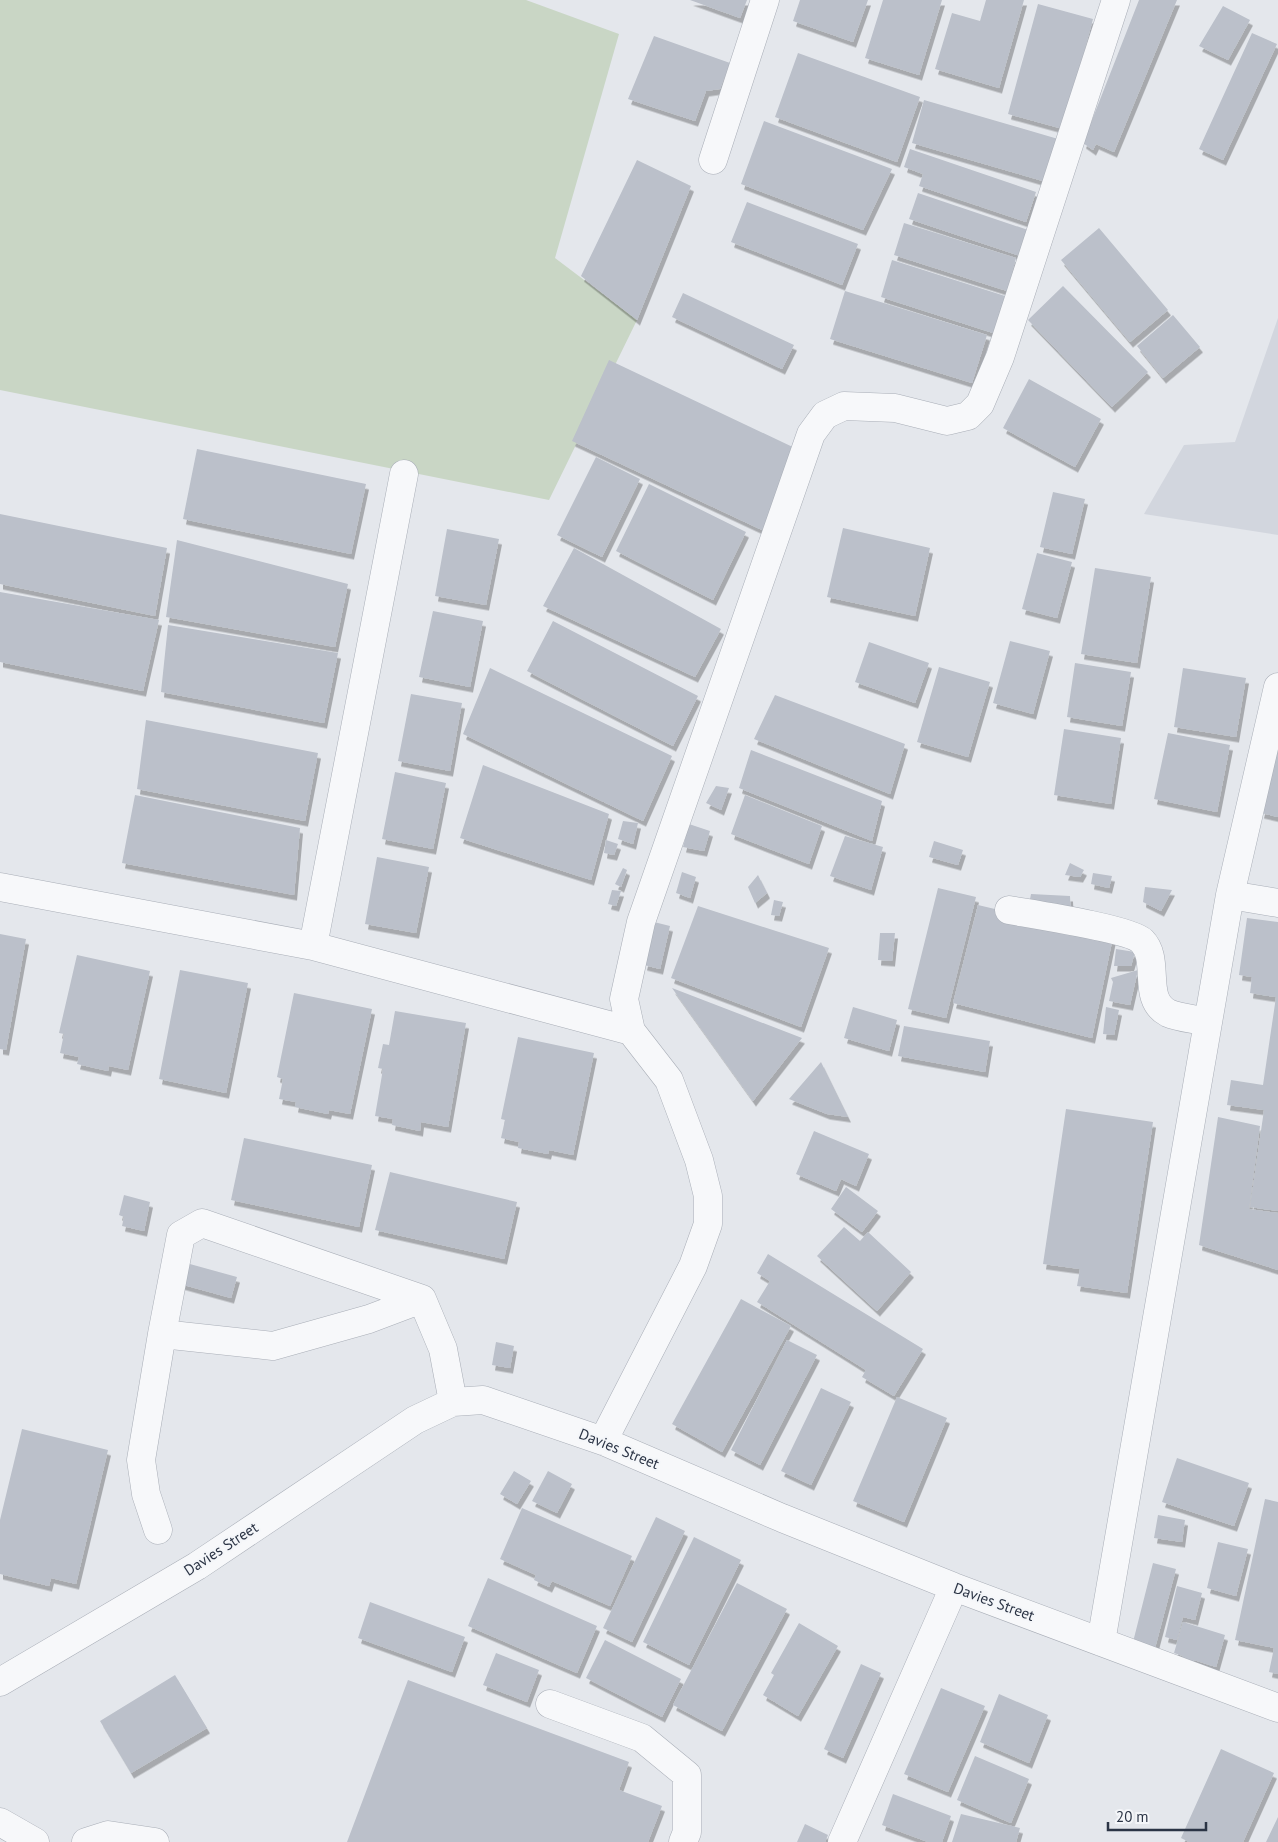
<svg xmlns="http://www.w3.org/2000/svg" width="1278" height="1842" font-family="'PT Sans',sans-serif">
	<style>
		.built { fill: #d2d6de }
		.green { fill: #c9d6c5 }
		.building { fill: #bbc0ca; filter: url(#shadow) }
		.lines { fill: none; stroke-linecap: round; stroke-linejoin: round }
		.minor-casing { stroke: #a9aeb7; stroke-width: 29 }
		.minor { stroke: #f7f8fa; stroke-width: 28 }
		.labels { text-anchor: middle; stroke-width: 4; stroke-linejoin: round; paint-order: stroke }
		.street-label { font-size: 15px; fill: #2b3445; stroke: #f4f6f9 }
	</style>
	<defs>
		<filter id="shadow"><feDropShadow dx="3" dy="5.5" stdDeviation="0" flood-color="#0004"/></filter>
	</defs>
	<rect width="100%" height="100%" fill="#e4e7ec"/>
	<path class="built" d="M1278 318V535L1144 514 1184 445 1235 442Z"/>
	<path class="green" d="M0 0H526L619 34 555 258 637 320 549 500 0 390Z"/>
	<path class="building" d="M690 0H747L740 18Z
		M800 0H868L853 42 793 21Z
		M883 0H942L919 75 865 58Z
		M986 0H1024L999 88 935 69 952 13 980 21Z
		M1139 0H1177L1114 152 1096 144 1093 150 1083 143Z
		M1038 4 1093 19 1063 129 1008 114Z
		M1223 6 1250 20 1228 60 1199 46Z
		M1252 33 1277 44 1223 160 1199 149Z
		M654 36 730 63 720 89 706 91 695 121 628 99Z
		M798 53 920 97 897 162 775 117Z
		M924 100 1065 141 1053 184 912 143Z
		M764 121 892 169 863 230 741 184Z
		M910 149 1036 192 1026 222 919 186 923 174 904 167Z
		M637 160 691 186 637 320 581 276Z
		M918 193 1031 231 1023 257 909 219Z
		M747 202 858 244 842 285 731 242Z
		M904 223 1016 258 1007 291 894 255Z
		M1099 228 1168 310 1130 342 1061 260Z
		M892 260 1005 296 993 333 881 297Z
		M1063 286 1148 372 1112 407 1028 320Z
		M845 291 987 335 972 383 830 339Z
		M683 293 794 345 782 369 672 317Z
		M1173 315 1200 347 1163 378 1137 346Z
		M609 360 799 450 762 530 572 441Z
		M1029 379 1101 419 1075 467 1003 428Z
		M197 449 366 484 351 554 183 519Z
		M596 457 640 479 602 557 557 535Z
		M649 484 746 532 713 600 616 551Z
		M1053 492 1085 499 1072 554 1040 547Z
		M0 514 167 548 155 616 0 584Z
		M843 528 930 548 915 616 827 597Z
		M447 529 499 539 486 605 435 596Z
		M177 540 348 584 335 647 166 617Z
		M574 548 721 629 695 677 543 606Z
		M1037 553 1072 562 1057 618 1022 609Z
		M1095 568 1151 577 1137 663 1081 654Z
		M0 592 159 620 143 691 0 662Z
		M433 611 483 621 470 687 419 677Z
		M553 621 698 696 673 746 527 671Z
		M168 625 338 653 324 723 161 692Z
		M1010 641 1050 651 1033 714 993 703Z
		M869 642 929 663 915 703 855 682Z
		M1075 663 1131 672 1122 726 1067 717Z
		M939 667 990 682 968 757 917 742Z
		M490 668 672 756 643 821 463 734Z
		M1183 668 1246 678 1236 737 1174 727Z
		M411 694 462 703 450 771 398 761Z
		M775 695 905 744 890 794 754 739Z
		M146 720 318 753 305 821 137 789Z
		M1064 729 1121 738 1111 804 1054 795Z
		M1168 733 1230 745 1217 812 1154 799Z
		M1278 740V817L1261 813Z
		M751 750 882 801 872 841 739 788Z
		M483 765 609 814 591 880 460 838Z
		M395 772 446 783 433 849 382 839Z
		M716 786 729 788 721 810 706 803Z
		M135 795 300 828 294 895 122 863Z
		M745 795 822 826 809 864 731 834Z
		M623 821 638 823 633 844 618 839Z
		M689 824 710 831 704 851 683 847Z
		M845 836 883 847 871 890 830 876Z
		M606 840 618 844 614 855 604 853Z
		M934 841 963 850 958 865 929 857Z
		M377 857 429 867 416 933 365 924Z
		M1070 863 1084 870 1080 877 1065 875Z
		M623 868 627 870 621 887 615 884Z
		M682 872 696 877 690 898 676 893Z
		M1093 873 1112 876 1109 888 1091 884Z
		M758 875 767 893 755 903 748 887Z
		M1145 887 1172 890 1161 911 1143 902Z
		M938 888 976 897 946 1018 908 1009Z
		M612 890 621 891 616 906 608 904Z
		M1031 894 1070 896 1071 917 1028 910Z
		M774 900 783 902 779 916 771 915Z
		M978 905 1113 937 1092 1038 953 1003Z
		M698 906 829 948 801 1027 671 978Z
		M1247 918 1278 922V1211L1250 1207 1264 1110 1227 1105 1231 1080 1263 1085 1276 997 1250 993 1252 977 1239 975Z
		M654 922 670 926 660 969 644 965Z
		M880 933H895L892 961 878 960Z
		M0 934 26 939 6 1050 0 1049Z
		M1116 949 1135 952 1131 966H1114Z
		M77 955 150 971 128 1070 109 1066 108 1071 77 1064 79 1057 60 1053 64 1034 59 1033Z
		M180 970 248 983 226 1093 159 1079Z
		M1138 970 1130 1005 1109 1001 1113 982 1111 978Z
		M672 988 802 1038 753 1101Z
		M294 993 372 1009 350 1114 329 1110 328 1114 295 1107 296 1102 279 1099 283 1079 277 1077Z
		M853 1007 897 1020 889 1051 844 1038Z
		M1106 1007 1119 1010 1114 1035 1103 1034Z
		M395 1011 466 1023 448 1127 421 1122 420 1131 392 1125 393 1119 375 1116 383 1069 378 1068 383 1044 389 1045Z
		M904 1026 990 1041 985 1072 898 1056Z
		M518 1037 594 1053 573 1155 549 1150 548 1154 518 1148 519 1142 501 1138 505 1120 501 1119Z
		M821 1062 848 1117 827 1114 789 1099Z
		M1066 1109 1153 1122 1127 1293 1077 1286 1080 1269 1043 1264Z
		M1218 1117 1260 1126 1249 1209 1278 1213V1270L1199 1245Z
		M814 1131 869 1154 856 1186 841 1179 836 1191 796 1174Z
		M244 1138 372 1165 359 1227 231 1200Z
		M390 1172 517 1202 504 1259 375 1230Z
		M846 1187 878 1211 862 1232 831 1209Z
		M124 1195 150 1202 144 1231 122 1226 124 1217 119 1215Z
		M844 1227 860 1241 868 1232 911 1272 877 1311 817 1256Z
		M768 1254 923 1349 894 1396 862 1377 866 1370 757 1302 770 1281 757 1273Z
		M179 1261 237 1277 231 1298 173 1282Z
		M741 1299 791 1326 722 1452 672 1424Z
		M787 1340 817 1355 760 1465 731 1450Z
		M496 1342 514 1346 510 1368 492 1365Z
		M821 1388 851 1402 811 1485 781 1471Z
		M897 1397 947 1418 904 1522 853 1501Z
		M22 1429 108 1450 76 1584 51 1578 49 1586 0 1574V1520Z
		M1177 1458 1249 1483 1234 1526 1162 1502Z
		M514 1471 531 1481 517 1504 500 1494Z
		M548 1471 572 1484 557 1513 532 1501Z
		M1265 1499 1278 1502V1674L1269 1672 1274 1648 1235 1640Z
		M522 1508 632 1556 610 1606 552 1581 549 1587 534 1580 536 1575 500 1559Z
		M1158 1515 1185 1520 1182 1542 1154 1538Z
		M656 1517 685 1531 632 1642 603 1628Z
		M694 1537 741 1560 689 1665 643 1642Z
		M1218 1542 1248 1549 1236 1596 1207 1588Z
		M1153 1563 1176 1569 1155 1648 1133 1642Z
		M488 1578 597 1626 577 1673 468 1626Z
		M737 1583 787 1609 722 1731 673 1705Z
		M1177 1586 1202 1593 1195 1620 1183 1617 1177 1640 1165 1637Z
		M370 1602 465 1637 452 1672 358 1638Z
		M1183 1622 1225 1635 1216 1667 1194 1660 1192 1664 1182 1661 1183 1656 1174 1653Z
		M799 1623 838 1646 798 1716 763 1695 774 1675 771 1673Z
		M605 1640 681 1679 662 1717 586 1678Z
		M496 1653 539 1670 527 1702 483 1685Z
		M861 1664 881 1673 843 1758 824 1749Z
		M175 1675 207 1728 131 1773 100 1721Z
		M408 1680 629 1762 619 1790 662 1806 648 1842H347Z
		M941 1688 985 1706 948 1792 904 1774Z
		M999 1694 1048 1715 1029 1763 980 1742Z
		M1221 1749 1274 1773 1243 1842H1189L1181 1838Z
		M975 1756 1029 1779 1011 1823 957 1800Z
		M893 1794 951 1816 942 1842H928L882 1825Z
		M961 1814 1020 1828 1016 1842H952Z
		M1278 1817V1842H1266Z
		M805 1824 828 1835 825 1842H797Z"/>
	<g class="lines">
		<g class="minor-casing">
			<path id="minor" d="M713 160 765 0
				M0 887 313 946 631 1031
				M1230 895 1278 903
				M1009 910C1031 914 1130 929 1142 941 1161 960 1141 999 1168 1013 1179 1018 1196 1019 1208 1022
				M313 946 404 474
				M162 1334 273 1346 369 1319 422 1299
				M603 1441 693 1266 708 1224V1196L699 1160 669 1080 631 1031 624 999 641 922 811 434 825 415 844 406 895 408 947 421 968 416 980 404 1000 357 1116 0
				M158 1530 146 1494 141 1460 162 1334 181 1235 202 1223 422 1299 443 1349 453 1402
				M1101 1642 1230 895 1278 687
				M0 1682 197 1566 415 1420 453 1402 483 1400 603 1441 782 1518 954 1587 1278 1708
				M550 1704 642 1738 687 1775V1832L683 1842
				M0 1822 35 1842
				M86 1842 108 1835 155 1842
				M842 1842 954 1587"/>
		</g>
		<use href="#minor" class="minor"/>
	</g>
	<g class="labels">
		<g class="street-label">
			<text transform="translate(619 1449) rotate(22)" y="5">Davies Street</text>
			<text transform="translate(221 1549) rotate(-33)" y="5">Davies Street</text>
			<text transform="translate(994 1602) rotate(20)" y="5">Davies Street</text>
		</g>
	</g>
	<path d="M1108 1822v8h98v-8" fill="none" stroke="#2b3445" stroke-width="2.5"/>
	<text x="1116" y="1822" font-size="15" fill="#2b3445" stroke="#f4f6f9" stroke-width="4" paint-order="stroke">20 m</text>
</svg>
